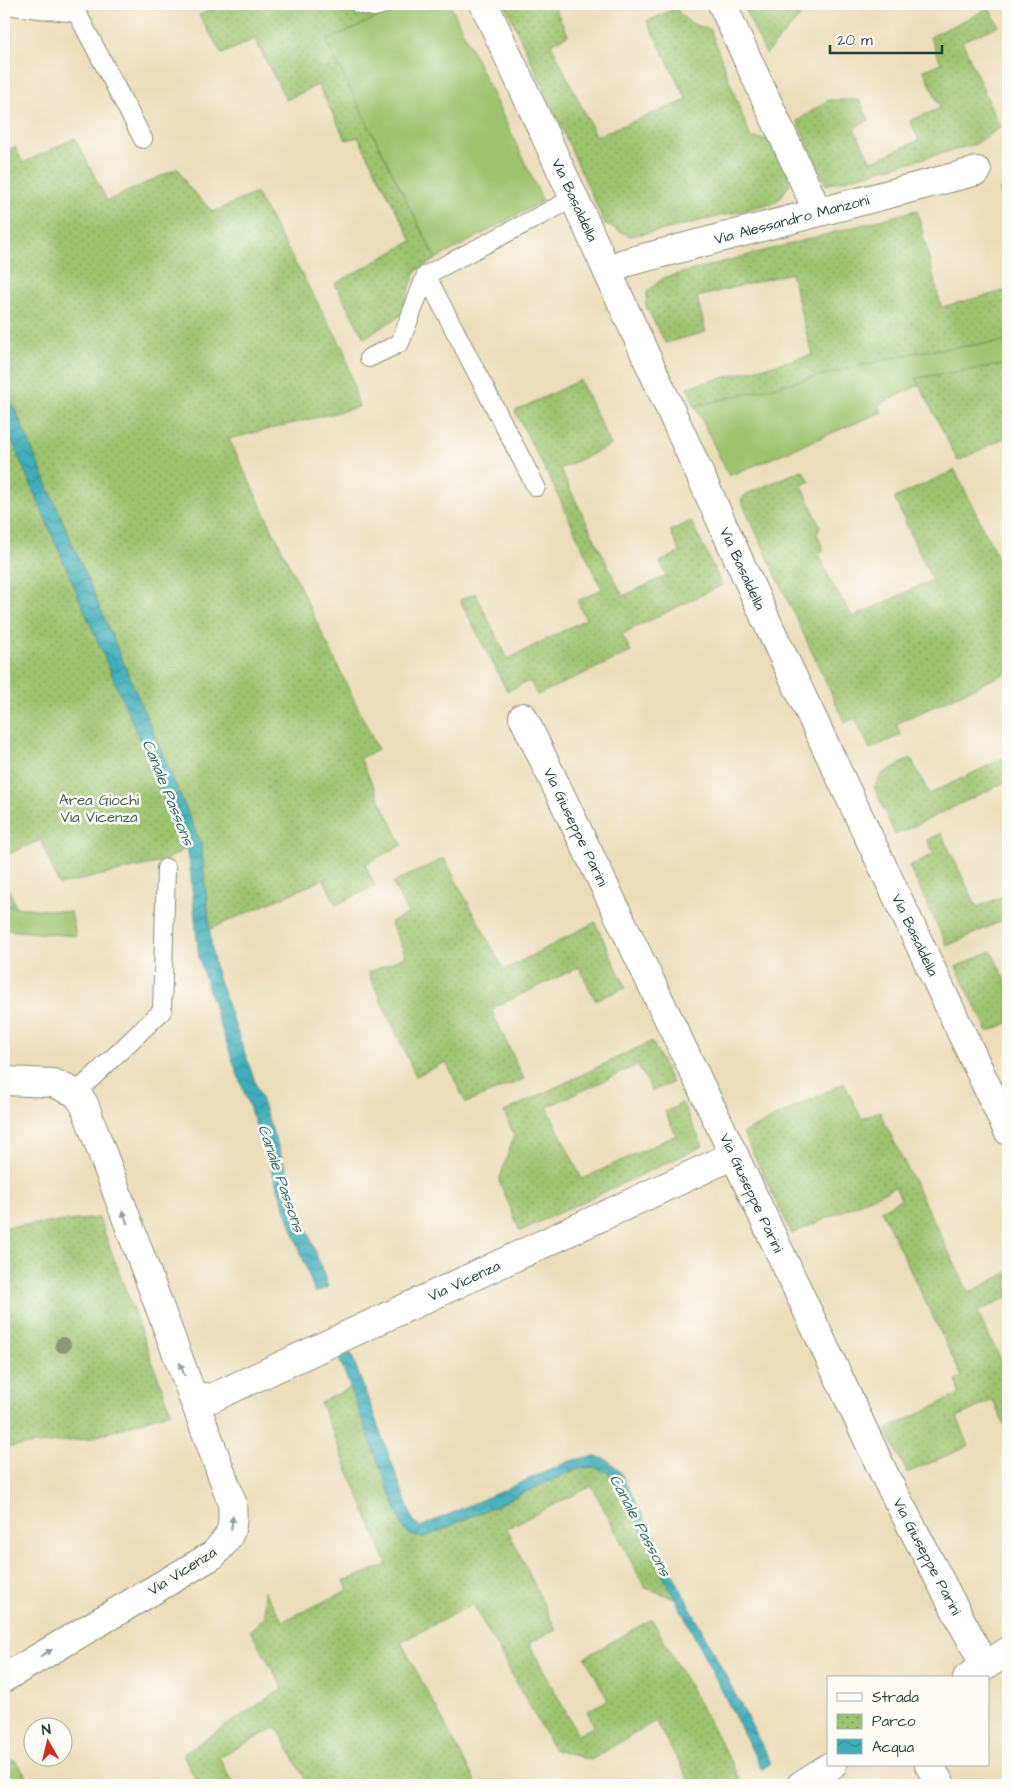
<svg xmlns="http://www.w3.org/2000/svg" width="1012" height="1789" font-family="'Architects Daughter',sans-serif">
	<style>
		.grass { fill: #9dc36e; stroke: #5e8051 }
		.park { fill: url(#park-dots); stroke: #5e8051 }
		.water { fill: url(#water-waves); stroke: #2f7677 }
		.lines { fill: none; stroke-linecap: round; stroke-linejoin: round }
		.service-casing { stroke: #868d77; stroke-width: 20 }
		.minor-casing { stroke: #868d77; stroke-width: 30 }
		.secondary-casing { stroke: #868d77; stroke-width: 30 }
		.service { stroke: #fff; stroke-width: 18 }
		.minor { stroke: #fff; stroke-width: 28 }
		.secondary { stroke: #fff; stroke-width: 28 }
		.tree { fill: #8c9778 }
		.oneway { fill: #8f9e9a }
		.labels { text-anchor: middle; stroke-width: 5; stroke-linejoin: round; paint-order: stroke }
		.street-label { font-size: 15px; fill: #1f3d34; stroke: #fdfcf7 }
		.park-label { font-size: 15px; fill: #3e5e42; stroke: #fdfcf7 }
		.water-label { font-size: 16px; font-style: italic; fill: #2a6563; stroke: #fdfcf7 }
	</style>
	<defs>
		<pattern id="park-dots" width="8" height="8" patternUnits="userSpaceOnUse" patternTransform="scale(1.25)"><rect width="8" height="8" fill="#9dc36e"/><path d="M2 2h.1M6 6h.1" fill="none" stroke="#7fa05b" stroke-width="1.8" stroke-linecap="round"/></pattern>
		<pattern id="water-waves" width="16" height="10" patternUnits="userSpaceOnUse" patternTransform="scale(1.25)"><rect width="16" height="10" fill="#3faeba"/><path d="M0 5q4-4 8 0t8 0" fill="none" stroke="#348f98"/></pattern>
	</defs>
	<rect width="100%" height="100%" fill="#fdfcf7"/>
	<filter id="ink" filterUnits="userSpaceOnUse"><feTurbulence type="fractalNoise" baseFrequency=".02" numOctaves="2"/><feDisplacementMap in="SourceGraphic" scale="10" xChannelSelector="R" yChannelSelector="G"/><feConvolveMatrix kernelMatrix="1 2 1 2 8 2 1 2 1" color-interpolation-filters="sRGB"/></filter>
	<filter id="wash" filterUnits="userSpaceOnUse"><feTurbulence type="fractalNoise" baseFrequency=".0096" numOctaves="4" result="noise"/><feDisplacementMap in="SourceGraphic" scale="20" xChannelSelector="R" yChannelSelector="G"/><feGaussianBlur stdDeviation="1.12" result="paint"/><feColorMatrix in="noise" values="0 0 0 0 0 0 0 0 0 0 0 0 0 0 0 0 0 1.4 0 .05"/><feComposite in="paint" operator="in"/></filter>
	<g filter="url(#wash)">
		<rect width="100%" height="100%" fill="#ecddba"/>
		<path class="grass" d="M405 4H450L543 201 436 259 326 41Z
			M1008 341V364L916 378 919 385 878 405 882 412 729 476 695 406 917 352Z
			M4 906 71 912 76 936 4 930Z"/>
		<path class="park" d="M224 4H345C359 19 368 15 387 13L326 41 436 259 416 271 400 316 364 338 335 284 412 241 358 137 346 140 318 85 286 100 255 39 222 54 199 15Z
			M505 4H553L568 35 551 44 596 136 687 100 647 21 676 8C684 21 695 26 710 29L751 138 766 139 784 156 790 184 777 202 664 230 630 236 605 224Z
			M750 4H804L806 10 766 54 746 12Z
			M989 8 999 26 962 41 1000 127 976 144 826 185 797 121 828 100H859L869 120 854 128 871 162 919 140 910 121 940 108 924 70 941 63 930 37Z
			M75 138 107 201 178 168 187 185 213 212 256 193 344 350 359 407 229 439 378 750 360 758 402 845 365 864 375 886 336 905 324 879 210 929 201 844 4 384V139L9 149 15 147 23 163Z
			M1000 189 1008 206V229Z
			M917 210 941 307 1008 290V341L917 352 695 406 687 387 812 355 791 273 697 297 706 332 665 343 646 306 647 292 663 278Z
			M1008 364V446L1004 438 958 461 916 378Z
			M580 380 611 445 560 469 623 596 666 576 660 562 680 552 670 531 691 521 722 585 622 634 631 652 537 695 530 681 507 691 460 600 475 593 508 659 586 619 577 601 602 589 554 487 515 411Z
			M4 422 186 848 165 861 59 885 41 840 4 856Z
			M802 470 810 481 802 485 820 526 817 535 824 550 818 553 833 586 853 617 932 580 894 498 955 470 1008 579V672L896 724 901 735 870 749 855 718 845 723 741 500 746 494Z
			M1008 756V781L895 835 874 787 882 774 911 758 929 794Z
			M941 833 977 907 1008 894V918L947 946 909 866 934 854 927 840Z
			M444 858 504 970 595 922 626 988 595 1000 579 967 491 1009 524 1079 466 1103 446 1062 416 1076 368 973 406 956 390 922 408 914 393 883Z
			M4 878 16 907 4 906Z
			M991 951 1008 985V1023L988 1032 956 967Z
			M652 1041 672 1083 652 1091 638 1065 547 1107 582 1179 676 1135 665 1112 682 1103 703 1146 520 1231 499 1181 514 1135 504 1112Z
			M844 1083 862 1119 879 1111 969 1293 1008 1272V1297L977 1312 1008 1374V1428L1006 1429 993 1400 957 1417 969 1446 907 1473 886 1430 959 1394 956 1380 962 1377 881 1210 901 1199 895 1187 792 1234 743 1133Z
			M99 1218 171 1412 88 1439 9 1447 4 1366V1227Z
			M351 1388 404 1530C411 1536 416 1538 426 1537L572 1471C590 1466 597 1465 613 1476L675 1598 645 1588 592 1486 507 1528 556 1630 529 1643 578 1735 594 1726 587 1711 608 1700 585 1657 652 1619 742 1782 737 1785H692L655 1721 591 1760 554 1750 473 1604 401 1642 477 1785H308L277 1727 219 1757 233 1785H198L183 1754 283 1688 250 1630 265 1617 264 1591 283 1621 348 1590 344 1581 387 1565 320 1402Z
			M4 1760 16 1761 33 1785H4Z"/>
		<path class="water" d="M4 384 201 844 212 950 216 972 328 1287 315 1293 216 1013 199 959 189 858 186 848 4 422Z
			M351 1353 414 1523 420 1527 570 1461C592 1456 604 1452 620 1472L771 1763 762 1770 613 1476C597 1465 590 1466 572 1471L426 1537C416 1538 411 1536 404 1530L339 1358Z"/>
	</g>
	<g filter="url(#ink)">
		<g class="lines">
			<g class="service-casing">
				<path id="service" d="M359 4 374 7 385 4
					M4 5 77 13 143 139
					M426 275 536 487
					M369 358 400 343 426 275 574 198
					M76 1093 162 1011 166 868"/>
			</g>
			<g class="minor-casing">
				<g id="minor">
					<path id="s1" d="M484 4 574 198 773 635 1008 1131"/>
					<path d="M722 4 818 212"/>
					<path id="s2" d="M608 273 624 263 977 171"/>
					<path id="s3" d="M523 717 734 1155 887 1480 985 1666"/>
					<path d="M4 1081 53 1083 76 1093 84 1104 232 1502C234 1531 232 1534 213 1555L4 1678"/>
					<path id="s4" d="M192 1396 212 1398 734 1155"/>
					<path d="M929 1765 941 1785"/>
				</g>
			</g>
			<g class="secondary-casing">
				<path id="secondary" d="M967 1678 1008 1651
					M801 1785 832 1765"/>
			</g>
			<use href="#service" class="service"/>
			<use href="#minor" class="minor"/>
			<use href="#secondary" class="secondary"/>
		</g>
		<circle class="tree" cx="63" cy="1345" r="8"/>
		<defs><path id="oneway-solid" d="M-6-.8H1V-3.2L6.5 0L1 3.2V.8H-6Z" transform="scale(1.25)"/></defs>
		<g class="oneway">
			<use href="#oneway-solid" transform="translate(125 1217) rotate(-110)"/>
			<use href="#oneway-solid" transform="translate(182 1369) rotate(-111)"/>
			<use href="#oneway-solid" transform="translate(232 1523) rotate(-83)"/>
			<use href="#oneway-solid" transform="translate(46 1653) rotate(-30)"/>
		</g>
	</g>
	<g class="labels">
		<g class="street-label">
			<text dy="5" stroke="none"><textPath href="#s1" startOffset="216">Via Basaldella</textPath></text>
			<text dy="5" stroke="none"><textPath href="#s2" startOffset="192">Via Alessandro Manzoni</textPath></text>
			<text dy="5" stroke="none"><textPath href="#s1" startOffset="621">Via Basaldella</textPath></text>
			<text dy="5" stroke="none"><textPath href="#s3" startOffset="122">Via Giuseppe Parini</textPath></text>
			<text dy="5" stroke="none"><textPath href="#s1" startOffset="1026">Via Basaldella</textPath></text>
			<text dy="5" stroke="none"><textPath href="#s3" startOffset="528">Via Giuseppe Parini</textPath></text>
			<text dy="5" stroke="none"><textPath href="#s4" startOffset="298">Via Vicenza</textPath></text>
			<text dy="5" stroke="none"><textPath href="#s3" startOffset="932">Via Giuseppe Parini</textPath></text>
			<text transform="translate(182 1571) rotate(-32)" y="5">Via Vicenza</text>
		</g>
		<g class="park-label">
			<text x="99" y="805">Area Giochi<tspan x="99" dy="17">Via Vicenza</tspan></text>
		</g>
		<g class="water-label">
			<text transform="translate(169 792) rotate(68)" y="6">Canale Passons</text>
			<text transform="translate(282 1178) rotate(71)" y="6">Canale Passons</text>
			<text transform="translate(641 1525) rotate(62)" y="6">Canale Passons</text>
		</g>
	</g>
	<rect width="1012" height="1789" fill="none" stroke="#fdfcf7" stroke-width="20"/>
	<rect x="827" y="1676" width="162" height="90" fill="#fdfcf7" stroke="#a4b0a9"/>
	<rect x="837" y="1693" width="25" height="8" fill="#ffffff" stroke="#a4b0a9"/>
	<text x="872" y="1702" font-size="15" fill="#1f3d34">Strada</text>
	<rect x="837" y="1714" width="25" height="15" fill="url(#park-dots)" stroke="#a4b0a9"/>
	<text x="872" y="1726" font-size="15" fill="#1f3d34">Parco</text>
	<rect x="837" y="1739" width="25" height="15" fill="url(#water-waves)" stroke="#a4b0a9"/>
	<text x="872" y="1752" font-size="15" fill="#1f3d34">Acqua</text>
	<g transform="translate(48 1742) rotate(352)"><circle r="24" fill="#fdfcf7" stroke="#a4b0a9"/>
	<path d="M0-4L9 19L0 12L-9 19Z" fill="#c8321e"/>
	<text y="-8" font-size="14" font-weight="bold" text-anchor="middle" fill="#1f3d34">N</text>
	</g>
	<path d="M830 45v8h112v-8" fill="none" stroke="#1f3d34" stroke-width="2.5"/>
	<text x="837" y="45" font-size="15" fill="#1f3d34" stroke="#fdfcf7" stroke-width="4" paint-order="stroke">20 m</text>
</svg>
